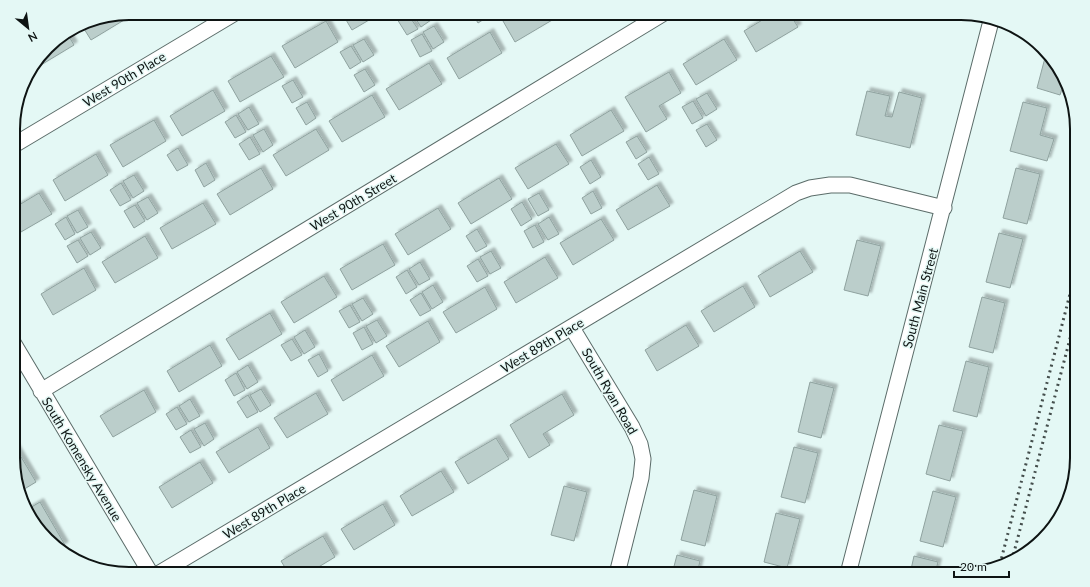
<svg xmlns="http://www.w3.org/2000/svg" width="1090" height="587" font-family="Lato,sans-serif">
	<style>
		.building { fill: #bbcecb; stroke: #8fa29f; filter: url(#shadow) }
		.lines { fill: none; stroke-linecap: round; stroke-linejoin: round }
		.minor-casing { stroke: #5b6c69; stroke-width: 17 }
		.minor { stroke: #fff; stroke-width: 15 }
		.rail { stroke: #444e4c; stroke-width: 3; stroke-dasharray: 2 4; stroke-linecap: butt }
		.labels { text-anchor: middle; stroke-width: 3; stroke-linejoin: round; paint-order: stroke }
		.street-label { font-size: 13px; fill: #0e1413; stroke: #e4f8f5 }
		.rim { fill: none; stroke: #0e1413; stroke-width: 2 }
	</style>
	<defs>
		<filter id="shadow"><feDropShadow dx="3.5" dy="-3.5" stdDeviation="1" flood-color="#0004"/></filter>
	</defs>
	<rect width="100%" height="100%" fill="#e4f8f5"/>
	<path class="building" d="M129 13 134 14 91 40 81 24 85 22Z
		M342 13H381L352 30Z
		M407 13 418 29 407 35 397 19Z
		M412 13H427L431 20 421 27Z
		M472 13H487L489 16 478 23Z
		M516 13H557L559 16 515 42 503 21Z
		M774 13H789L798 27 756 52 744 31Z
		M326 21 338 42 295 68 282 46Z
		M434 26 444 42 433 49 423 32Z
		M490 32 502 53 459 79 447 58Z
		M67 33 74 45 31 71 52 42Z
		M422 34 432 51 420 57 411 40Z
		M364 39 374 55 363 62 353 45Z
		M724 39 737 60 696 85 683 64Z
		M351 46 361 62 350 69 340 52Z
		M1046 54 1058 65 1064 83 1060 95 1037 88Z
		M271 56 284 77 240 102 228 81Z
		M429 63 442 84 399 110 386 89Z
		M365 69 375 85 364 92 354 75Z
		M669 72 681 93 659 106 667 119 646 132 625 97Z
		M293 80 303 97 292 103 282 86Z
		M213 90 225 111 182 136 170 116Z
		M867 91 890 96 885 116 892 117 899 92 922 98 910 148 856 135Z
		M707 93 717 109 706 116 696 99Z
		M372 95 385 117 342 142 329 121Z
		M693 101 703 118 692 124 682 107Z
		M307 102 316 118 306 125 296 108Z
		M1023 102 1047 108 1040 135 1054 139 1047 161 1010 151Z
		M249 107 259 124 248 130 238 114Z
		M611 110 624 131 582 156 570 135Z
		M236 115 246 132 235 138 225 122Z
		M154 120 166 141 123 167 110 145Z
		M707 124 717 140 706 147 696 130Z
		M264 129 273 145 263 152 253 135Z
		M316 129 329 150 286 176 273 155Z
		M637 136 647 152 636 159 626 142Z
		M250 137 260 154 249 160 239 144Z
		M556 144 569 164 528 189 515 168Z
		M178 148 188 165 177 171 167 155Z
		M96 154 108 175 65 201 53 180Z
		M649 157 659 174 648 180 638 164Z
		M591 160 601 177 590 184 580 167Z
		M206 163 215 180 204 187 195 170Z
		M261 168 273 189 230 215 217 194Z
		M1016 168 1040 174 1027 224 1003 218Z
		M134 175 144 191 133 198 123 181Z
		M499 178 512 199 471 224 458 203Z
		M121 183 131 200 120 206 110 190Z
		M657 185 670 206 628 230 616 210Z
		M593 191 602 208 591 214 582 198Z
		M39 193 52 214 14 236V208Z
		M539 193 549 210 538 216 528 199Z
		M148 197 158 213 147 220 137 203Z
		M522 202 532 219 521 226 511 209Z
		M203 203 216 224 172 249 160 228Z
		M135 205 145 221 134 228 124 211Z
		M438 208 451 229 408 255 395 234Z
		M78 210 88 227 77 233 67 216Z
		M66 217 75 234 65 240 55 224Z
		M549 217 559 234 548 240 538 224Z
		M601 219 614 240 573 265 560 243Z
		M535 225 544 242 533 248 524 231Z
		M477 229 487 246 476 252 466 236Z
		M91 232 101 248 90 255 80 238Z
		M999 233 1023 239 1010 288 986 282Z
		M145 236 158 258 115 283 102 262Z
		M78 240 88 256 77 263 67 246Z
		M857 240 881 246 868 296 844 290Z
		M383 244 395 265 352 290 340 269Z
		M491 251 501 268 490 274 480 257Z
		M800 251 813 272 770 297 758 276Z
		M545 257 558 278 516 303 504 282Z
		M478 259 488 276 477 282 467 266Z
		M420 262 430 279 419 285 409 269Z
		M84 268 96 290 53 315 41 294Z
		M407 270 417 287 406 294 396 277Z
		M324 276 337 297 294 323 281 302Z
		M433 285 443 302 432 309 422 292Z
		M743 286 755 307 714 332 701 311Z
		M485 287 497 309 456 333 443 312Z
		M421 293 431 310 420 316 410 300Z
		M982 297 1005 303 993 353 969 347Z
		M363 298 373 314 362 321 352 304Z
		M350 305 360 322 349 328 339 311Z
		M270 313 282 334 239 360 226 339Z
		M377 320 387 336 376 343 366 326Z
		M428 321 440 342 399 367 386 346Z
		M686 325 699 346 657 371 645 350Z
		M364 327 373 344 362 350 353 333Z
		M305 330 315 347 304 354 294 337Z
		M292 339 302 355 291 361 281 345Z
		M210 345 222 366 179 392 167 371Z
		M319 354 328 371 318 377 308 360Z
		M372 355 384 376 343 401 331 380Z
		M966 361 989 367 977 417 953 411Z
		M248 365 258 382 247 389 237 372Z
		M236 373 245 390 234 396 225 380Z
		M810 382 834 388 821 438 798 432Z
		M261 389 271 405 260 412 250 395Z
		M144 390 156 412 113 437 100 416Z
		M316 393 328 414 287 438 274 418Z
		M562 394 574 415 543 434 550 445 529 458 510 425Z
		M248 395 258 412 247 418 237 402Z
		M190 399 200 416 189 422 179 406Z
		M177 407 187 424 176 430 166 414Z
		M205 423 214 439 204 446 194 429Z
		M939 425 963 431 950 481 926 474Z
		M258 427 270 448 229 473 216 452Z
		M191 430 201 447 190 453 180 437Z
		M496 438 509 459 468 484 455 462Z
		M14 445 36 482 21 491 14 473Z
		M794 447 818 453 805 503 781 497Z
		M200 462 213 483 172 508 159 487Z
		M441 471 454 492 412 516 400 496Z
		M564 486 587 492 574 541 551 535Z
		M694 490 717 496 705 546 681 540Z
		M933 491 956 497 943 547 920 541Z
		M40 502 65 545 60 548 33 522 28 509Z
		M383 504 395 525 354 550 341 529Z
		M776 513 800 519 787 568 764 562Z
		M323 536 335 557 307 574H289L281 561Z
		M677 555 700 561 697 574H672Z
		M914 556 938 562 935 574H910Z"/>
	<g class="lines">
		<g class="minor-casing">
			<path id="minor" d="M14 145 235 13
				M572 328 632 427 640 444 643 459 641 478 617 574
				M14 344 151 574
				M41 391 664 13
				M158 574 796 193 810 188 830 185H850L944 208
				M848 574 991 21"/>
		</g>
		<use href="#minor" class="minor"/>
		<path class="rail" d="M1012 560 1077 312
			M1000 564 1077 267"/>
	</g>
	<g class="labels">
		<g class="street-label">
			<text transform="translate(124 79) rotate(-31)" y="5">West 90th Place</text>
			<text transform="translate(353 202) rotate(-31)" y="5">West 90th Street</text>
			<text transform="translate(920 298) rotate(-75)" y="5">South Main Street</text>
			<text transform="translate(542 345) rotate(-31)" y="5">West 89th Place</text>
			<text transform="translate(610 391) rotate(60)" y="5">South Ryan Road</text>
			<text transform="translate(82 459) rotate(59)" y="5">South Komensky Avenue</text>
			<text transform="translate(264 511) rotate(-31)" y="5">West 89th Place</text>
		</g>
	</g>
	<path d="M0 0H1090V587H0ZM129 20H961A109 109 0 0 1 1070 129V458A109 109 0 0 1 961 567H129A109 109 0 0 1 20 458V129A109 109 0 0 1 129 20Z" fill="#e4f8f5" fill-rule="evenodd"/>
	<path class="rim" d="M129 20H961A109 109 0 0 1 1070 129V458A109 109 0 0 1 961 567H129A109 109 0 0 1 20 458V129A109 109 0 0 1 129 20Z"/>
	<g transform="translate(28 28) rotate(151)" stroke="#e4f8f5" stroke-width="3" paint-order="stroke">
	<path d="M0-3L7 15L0 10L-7 15Z" fill="#0e1413"/>
	<text y="-6" font-size="11" font-weight="bold" text-anchor="middle" fill="#0e1413">N</text>
	</g>
	<path d="M954 571v6h55v-6" fill="none" stroke="#0e1413" stroke-width="2"/>
	<text x="960" y="571" font-size="12" fill="#0e1413" stroke="#e4f8f5" stroke-width="3" paint-order="stroke">20 m</text>
</svg>
